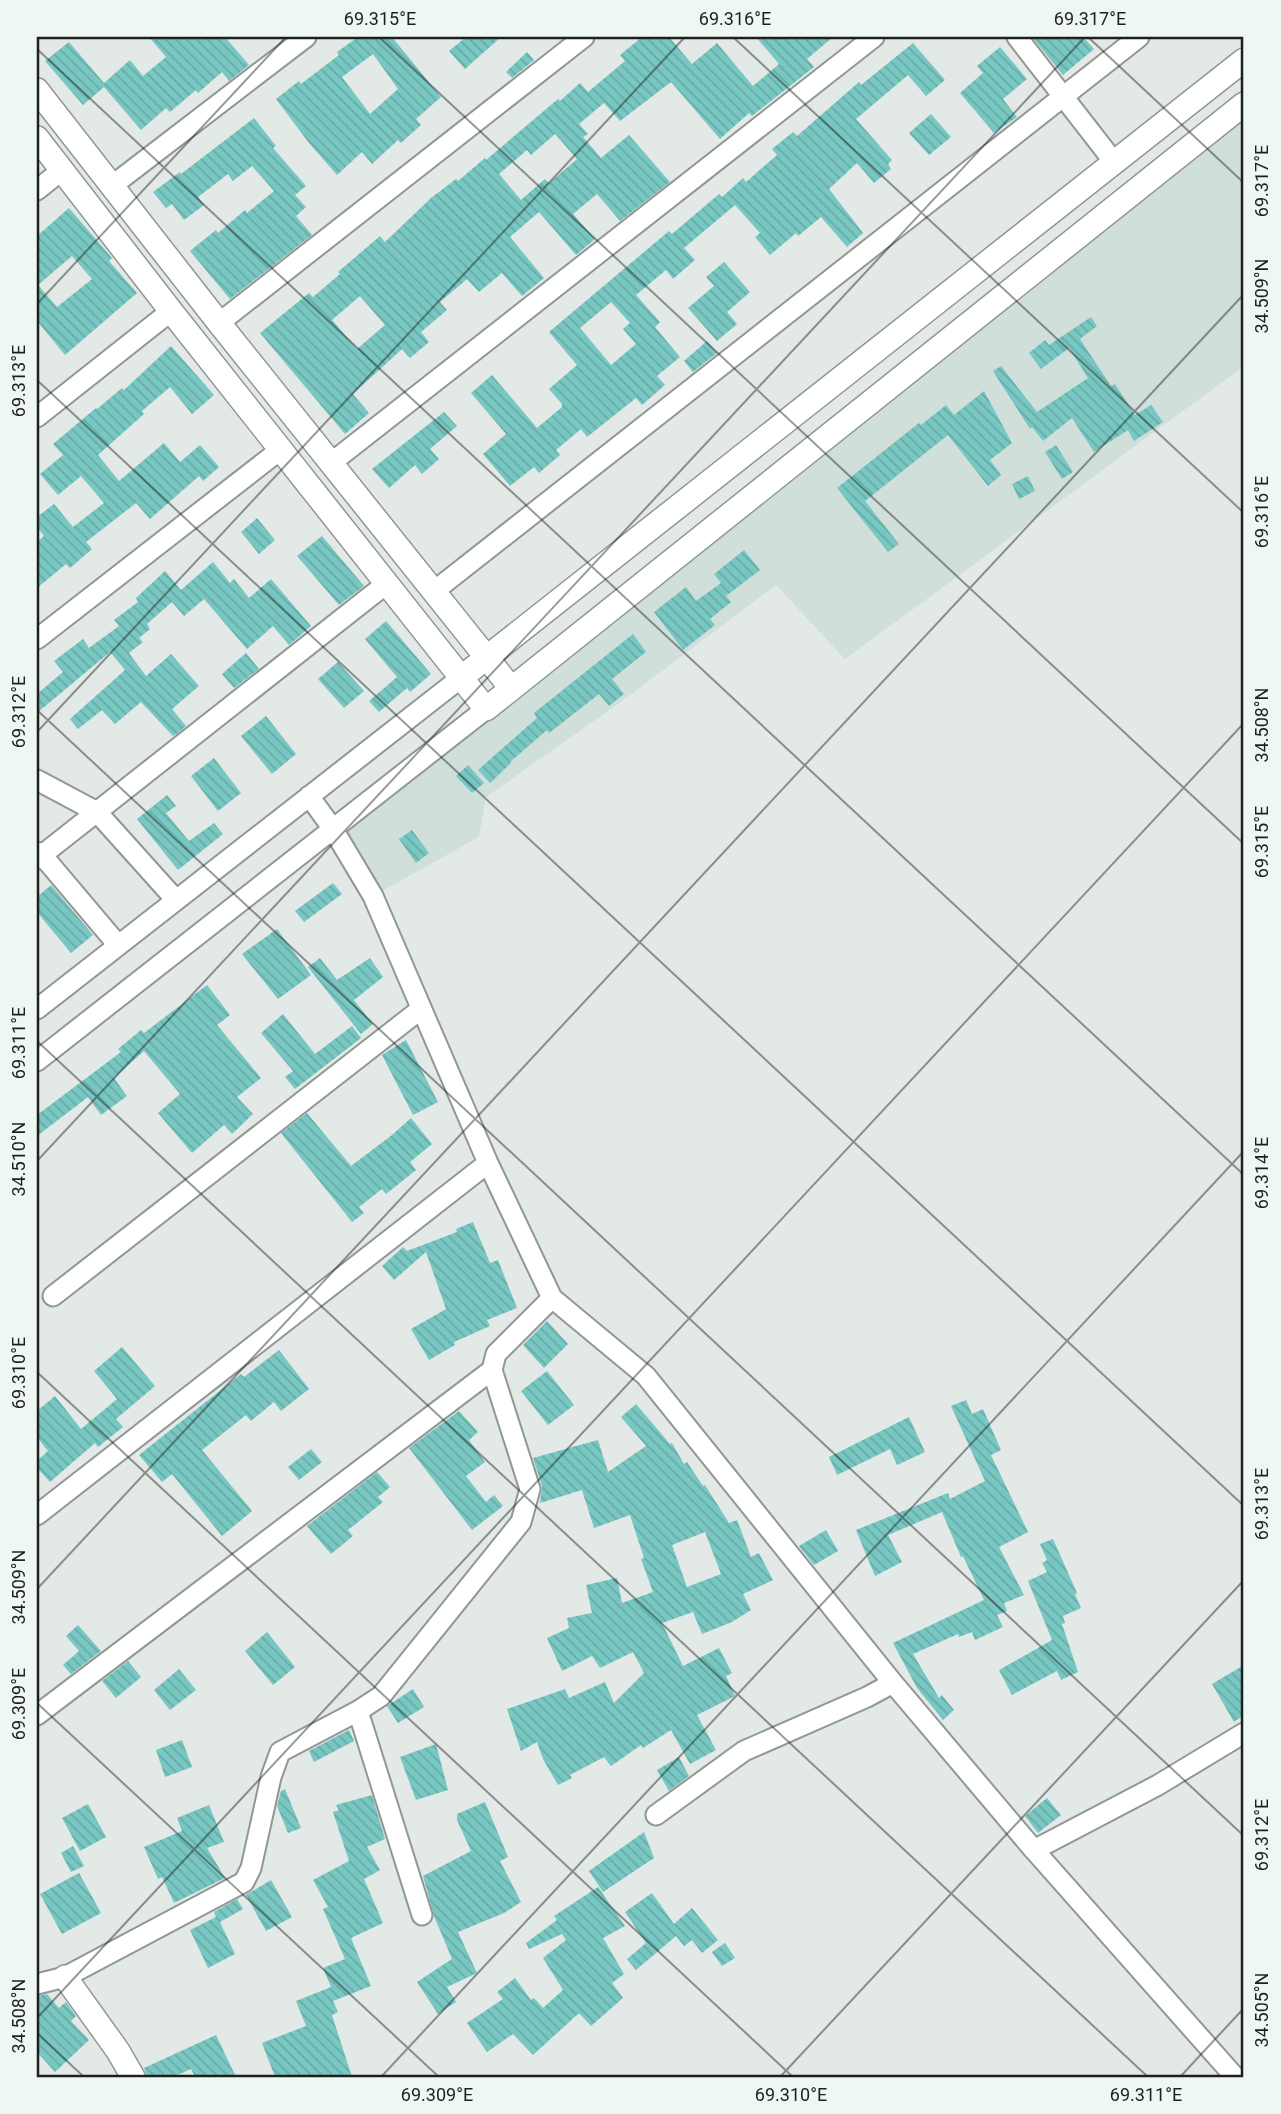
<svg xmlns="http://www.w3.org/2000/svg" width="1281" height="2114" font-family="Roboto,sans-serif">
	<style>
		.built { fill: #d0dfd9 }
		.building { fill: url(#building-back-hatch); fill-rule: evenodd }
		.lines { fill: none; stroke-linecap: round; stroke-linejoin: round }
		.minor-casing { stroke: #909794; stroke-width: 23 }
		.tertiary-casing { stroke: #909794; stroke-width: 26 }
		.minor { stroke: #fff; stroke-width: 19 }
		.tertiary { stroke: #fff; stroke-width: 23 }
		.ticks { fill: none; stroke: #1d201f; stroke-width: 2; stroke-opacity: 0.45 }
		.neatline { fill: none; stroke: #1d201f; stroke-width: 2.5 }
		.ticks-label { font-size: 18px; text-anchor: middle; fill: #1d201f }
	</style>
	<defs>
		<pattern id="building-back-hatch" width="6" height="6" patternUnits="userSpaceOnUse" patternTransform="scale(1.75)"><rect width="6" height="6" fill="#78c7c2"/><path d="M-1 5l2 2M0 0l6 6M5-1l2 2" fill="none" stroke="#67aba6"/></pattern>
	</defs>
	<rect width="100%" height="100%" fill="#e2e9e6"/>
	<path class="built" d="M1244 104V366L845 659 776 585 629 696 486 797 479 837 373 896 333 829Z"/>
	<path class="building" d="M149 37H225L249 65 229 81 222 72 198 93 196 90 170 112 166 108 141 130 104 87 83 105 45 61 69 42 104 83 130 60 143 76 166 57Z
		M358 37H392L441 97 416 119 421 125 401 143 398 140 372 164 362 152 337 175 309 143 276 99 299 81 301 84 339 55 337 52ZM373 54 398 89 370 114 342 77Z
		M466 37H501L465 69 449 51Z
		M642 37H669L692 64 717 43 753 86 779 64 756 37H833L807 59 814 67 752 116 749 113 720 139 671 82 620 121 604 103 579 124 588 134 583 137 601 158 629 135 670 182 620 221 597 194 573 214 595 239 576 255 539 212 510 237 544 278 522 296 502 273 479 292 467 279 440 302 447 310 421 332 429 342 410 358 402 349 353 394 369 413 345 434 260 333 309 293 313 297 340 274 338 272 380 236 385 242 431 198 456 179 458 181 485 158 486 160 558 99 560 101 580 83 588 92 625 61 620 55ZM555 134 577 159 549 183 545 179 521 200 499 174 527 150 531 155ZM360 296 385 325 357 349 332 320Z
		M1032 37H1083L1094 49 1063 75Z
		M913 43 945 80 926 96 908 75 856 119 892 160 888 164 891 169 874 183 857 163 829 189 863 233 847 247 821 217 798 236 796 233 770 255 755 237 760 233 735 205 684 248 695 260 673 279 666 270 636 295 660 322 655 327 680 357 657 376 665 385 642 405 636 398 587 437 581 429 556 450 560 455 539 473 534 467 510 486 483 454 506 434 471 393 492 375 537 428 562 407V404L549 389 577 365 549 332 669 231 672 234 719 194 722 197 743 178 746 182 777 155 772 149 793 132 797 136 859 82 861 85ZM611 302 630 323 623 329 636 344 611 365 580 328Z
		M1000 47 1027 79 1003 99 1017 117 994 133 960 93 983 73 977 66Z
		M527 52 534 60 512 78 506 72Z
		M931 114 951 137 929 155 909 133Z
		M254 118 276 146 273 148 306 186 295 195 306 207 296 216 312 235 230 299 190 251 216 230 218 233 245 210 247 213 274 191 252 166 233 181 228 174 198 197 204 205 184 220 172 204 166 208 153 192 180 172 181 174Z
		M69 208 112 258 109 261 137 293 65 355 37 321V236ZM72 256 92 279 57 307 38 285Z
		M724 262 750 292 727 312 737 324 717 341 688 308 714 286 706 277Z
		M1091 317 1097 326 1080 339 1111 386 1115 384 1135 415 1151 405 1163 422 1134 441 1128 430 1094 452 1072 418 1043 441 1032 427 1030 429 993 371 1001 366 1037 412 1088 378 1069 348 1041 369 1029 353 1045 340 1049 345Z
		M707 341 717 353 693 372 684 361Z
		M171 346 214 395 192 414 170 387 142 411 144 414 98 455 119 481 164 443 180 462 200 445 219 467 203 481 199 476 150 519 136 503 86 542 92 549 70 568 66 564 37 588V542L44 536 37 527V517L54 504 73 527 104 503 81 476 58 495 40 474 63 455 53 444 96 408 97 409 122 388 124 390Z
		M984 391 1012 443 990 460 1001 475 988 486 948 435 865 501 899 544 888 552 837 488 919 423 921 425 946 405 954 415Z
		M444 412 457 426 430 449 439 459 422 474 415 465 389 488 372 469Z
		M1056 445 1073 472 1062 479 1045 452Z
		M1028 476 1035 491 1019 499 1012 484Z
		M257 518 275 540 259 554 241 532Z
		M322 536 364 586 339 605 297 556Z
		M744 550 760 570 726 596 731 602 710 619 715 625 683 650 654 612 686 587 696 601 721 583 714 574Z
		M213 562 230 583 234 579 249 598 271 579 311 626 289 645 273 626 247 649 204 599 184 616 172 602 147 624 150 629 139 638 143 642 129 653 146 676 171 654 199 686 172 709 186 726 178 733 173 736 141 702 115 724 102 710 78 729 70 719 125 670 110 652 37 713V694L63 672 54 661 83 639 89 648 119 626 114 620 138 602 136 598 165 571 181 590Z
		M386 621 431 674 410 692 407 688 379 712 369 701 397 677 365 639Z
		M633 634 646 652 612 679 624 694 609 706 599 694 549 733 547 730 510 762 511 763 490 783 478 770 537 718 534 713Z
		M246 653 259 669 234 688 222 674Z
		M338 662 364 691 344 708 318 679Z
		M266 716 296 754 272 774 241 736Z
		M214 758 241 793 218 811 191 776Z
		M468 765 484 783 472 793 456 776Z
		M167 795 176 806 166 813 189 841 214 823 223 834 178 870 137 819Z
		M412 830 429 853 416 863 399 839Z
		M333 883 342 894 304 922 295 911Z
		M51 885 93 935 71 953 37 912V897Z
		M277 929 311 975 278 999 242 954Z
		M320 958 337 980 370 958 383 977 354 1000 373 1024 361 1034 308 967Z
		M207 985 230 1015 217 1025 261 1078 237 1097 253 1114 232 1134 224 1125 192 1153 158 1113 180 1094 144 1051 114 1078 127 1096 101 1115 88 1097 37 1136V1115L121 1052 118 1049 141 1030 144 1033Z
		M283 1014 315 1054 352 1026 361 1038 295 1089 285 1077 293 1071 261 1033Z
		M406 1040 438 1102 413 1115 382 1055Z
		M307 1113 351 1166 392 1135 411 1118 432 1144 410 1162 416 1170 386 1194 382 1189 359 1207 364 1213 352 1222 281 1133Z
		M473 1222 490 1263 498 1260 517 1308 487 1320 490 1326 454 1342 455 1345 429 1360 411 1329 446 1309 426 1252 394 1280 382 1266 403 1247 407 1251 457 1232 456 1229Z
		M547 1321 568 1344 544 1368 523 1345Z
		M122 1347 155 1386 116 1419 123 1427 98 1447 95 1443 50 1482 37 1468V1461L48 1451 37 1437V1411L55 1396 81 1429 117 1399 94 1371Z
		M279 1350 309 1389 281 1411 274 1402 251 1421 246 1415 202 1450 252 1511 222 1536 172 1474 162 1482 139 1455 241 1374 244 1377Z
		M547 1371 574 1405 548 1425 521 1391Z
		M966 1400 972 1414 983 1409 1001 1450 991 1455 1028 1532 999 1547 1024 1595 1004 1603 1007 1611 997 1615 1003 1627 975 1640 972 1632 959 1637 958 1634 913 1654 939 1698 942 1695 954 1710 943 1720 917 1688 893 1643 984 1600 963 1556 961 1557 942 1512 888 1535 902 1562 875 1576 856 1530 948 1493 950 1499 985 1481 951 1406Z
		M636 1404 670 1444 672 1443 684 1464 687 1462 703 1486 705 1485 729 1523 737 1520 751 1557 759 1553 773 1580 743 1594 751 1610 732 1622 702 1634 693 1612 662 1623 683 1666 719 1648 732 1673 726 1676 735 1696 697 1715 716 1750 690 1764 671 1730 643 1748 641 1745 611 1766 604 1757 570 1775 572 1778 558 1785 543 1759 537 1742 521 1751 507 1709 565 1689 569 1698 605 1682 614 1703 644 1673 633 1652 600 1668 592 1656 562 1671 547 1638 569 1628 567 1618 592 1613 586 1585 617 1578 622 1603 653 1592 641 1559 644 1558 630 1515 594 1528 582 1490 540 1503 542 1486 533 1458 598 1440 608 1472 646 1446 621 1417ZM705 1532 721 1574 687 1587 672 1545Z
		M459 1411 478 1432 469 1440 485 1462 466 1476 486 1502 494 1495 503 1506 472 1530 409 1448Z
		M909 1417 925 1452 897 1465 890 1449 837 1475 829 1457Z
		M311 1449 322 1462 299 1480 288 1467Z
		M377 1472 390 1487 378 1497 383 1502 348 1530 353 1536 331 1554 307 1526Z
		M826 1530 838 1551 814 1565 799 1546Z
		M1053 1539 1077 1593 1075 1594 1081 1608 1063 1616 1065 1623 1062 1624 1078 1672 1061 1680 1057 1671 1012 1695 999 1670 1052 1640 1028 1581 1047 1572 1042 1563 1047 1560 1040 1544Z
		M78 1625 101 1651 71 1674 63 1665 79 1651 66 1636Z
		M267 1632 295 1667 273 1685 245 1651Z
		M128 1661 141 1677 116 1698 102 1681Z
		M1244 1665V1715L1234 1722 1212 1684Z
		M179 1669 196 1690 170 1710 154 1690Z
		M413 1689 424 1707 398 1723 387 1706Z
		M349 1730 354 1741 314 1762 309 1751Z
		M182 1740 192 1767 165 1777 156 1750Z
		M436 1744 448 1790 416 1800 400 1757Z
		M679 1757 689 1776 669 1791 657 1770Z
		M285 1789 301 1828 288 1833 277 1806 281 1791Z
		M372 1795 385 1839 367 1847 380 1870 364 1879 383 1923 351 1938 371 1986 333 2001 338 2012 332 2015 352 2077H275L262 2043 306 2026 296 2001 331 1987 323 1968 345 1959 323 1909 328 1907 313 1880 349 1861 333 1812 339 1810 336 1805Z
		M1047 1798 1061 1815 1038 1833 1025 1816Z
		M485 1802 508 1857 500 1861 521 1902 504 1913 458 1932 477 1973 447 1987 456 2002 438 2014 417 1982 452 1959 434 1916 423 1876 471 1851 457 1820V1814Z
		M88 1804 106 1837 80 1851 62 1818Z
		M209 1805 224 1842 207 1848 225 1878 174 1903 162 1877 158 1879 144 1847 182 1831 177 1818Z
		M644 1832 654 1858 603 1892 589 1871Z
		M73 1846 84 1866 71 1872 61 1853Z
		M79 1873 101 1913 62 1934 40 1894Z
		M271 1880 292 1917 266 1931 246 1895Z
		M598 1887 625 1926 603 1938 624 1974 612 1983 623 1998 591 2026 580 2014H578L533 2055 513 2034 487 2052 467 2023 503 1999 497 1992 515 1978 531 2000 534 1998 543 2008 563 1990 543 1958 566 1940 562 1934 529 1949 526 1943 557 1920 554 1916Z
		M652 1893 674 1924 692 1908 718 1940 702 1953 692 1940 684 1946 676 1936 636 1970 627 1959 646 1943 625 1912Z
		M237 1899 243 1909 220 1922 235 1954 208 1968 190 1930 216 1917 214 1912Z
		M725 1943 735 1958 722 1966 712 1952Z
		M47 1994 59 2008 66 2002 76 2016 71 2021 89 2040 55 2072 37 2052V1996Z
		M216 2035 236 2077H195L191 2069 173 2077H147L144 2068Z"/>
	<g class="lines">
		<g class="minor-casing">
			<path id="minor" d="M1017 37 1114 162
				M113 185 306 37
				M37 190 62 170
				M219 323 584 37
				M37 417 171 311
				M331 463 874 37
				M433 592 1139 37
				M37 639 280 450
				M37 780 97 812 176 900
				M309 796 333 829 373 896 488 1163 552 1298 646 1376 893 1683 1034 1850 1235 2077
				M37 852 42 855 118 945
				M37 859 386 584
				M37 1009 462 677
				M37 1061 486 709
				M53 1296 421 1009
				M37 1515 488 1163
				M358 1711 422 1915
				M37 1715 492 1370
				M656 1815 744 1751 867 1697 893 1683
				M1034 1850 1158 1785 1244 1733
				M37 1984 65 1977 244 1882 251 1868 271 1777 280 1752 358 1711 381 1696 521 1522 530 1489 492 1370 496 1354 552 1298"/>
		</g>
		<g class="tertiary-casing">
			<path id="tertiary" d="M37 90 219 323 511 688
				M37 138 171 311 486 709 1244 104
				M462 677 1244 60
				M65 1977 118 2051 133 2077"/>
		</g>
		<use href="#minor" class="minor"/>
		<use href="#tertiary" class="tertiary"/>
	</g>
	<path class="ticks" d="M379 37 1244 844M733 37 1244 513M1088 37 1244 183M37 49 1244 1175M37 304 286 37M37 380 1244 1506M37 710 1244 1836M37 732 685 37M37 1041 1148 2077M37 1161 1085 37M37 1372 793 2077M37 1589 1244 294M37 1703 439 2077M37 2018 1244 723M37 2033 84 2077M381 2077 1244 1151M780 2077 1244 1580M1180 2077 1244 2008"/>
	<rect width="1281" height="2114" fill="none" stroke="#eff7f3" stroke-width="77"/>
	<rect x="38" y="38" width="1204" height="2038" class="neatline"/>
	<g class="ticks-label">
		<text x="380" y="25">69.315°E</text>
		<text x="735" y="25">69.316°E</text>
		<text x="1090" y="25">69.317°E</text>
		<text transform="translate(1262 181) rotate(-90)" y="6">69.317°E</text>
		<text transform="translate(1262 296) rotate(-90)" y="6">34.509°N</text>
		<text transform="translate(19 381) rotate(-90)" y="6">69.313°E</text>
		<text transform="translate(1262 512) rotate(-90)" y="6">69.316°E</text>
		<text transform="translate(19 712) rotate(-90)" y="6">69.312°E</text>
		<text transform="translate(1262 725) rotate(-90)" y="6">34.508°N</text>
		<text transform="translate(1262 842) rotate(-90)" y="6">69.315°E</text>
		<text transform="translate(19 1043) rotate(-90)" y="6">69.311°E</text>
		<text transform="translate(19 1159) rotate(-90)" y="6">34.510°N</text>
		<text transform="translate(1262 1173) rotate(-90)" y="6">69.314°E</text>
		<text transform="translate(19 1373) rotate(-90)" y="6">69.310°E</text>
		<text transform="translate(1262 1504) rotate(-90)" y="6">69.313°E</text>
		<text transform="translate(19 1587) rotate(-90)" y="6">34.509°N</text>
		<text transform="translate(19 1704) rotate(-90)" y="6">69.309°E</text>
		<text transform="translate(1262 1835) rotate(-90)" y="6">69.312°E</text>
		<text transform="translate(1262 2010) rotate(-90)" y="6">34.505°N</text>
		<text transform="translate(19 2016) rotate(-90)" y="6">34.508°N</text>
		<text x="437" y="2101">69.309°E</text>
		<text x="791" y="2101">69.310°E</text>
		<text x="1146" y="2101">69.311°E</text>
	</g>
</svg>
